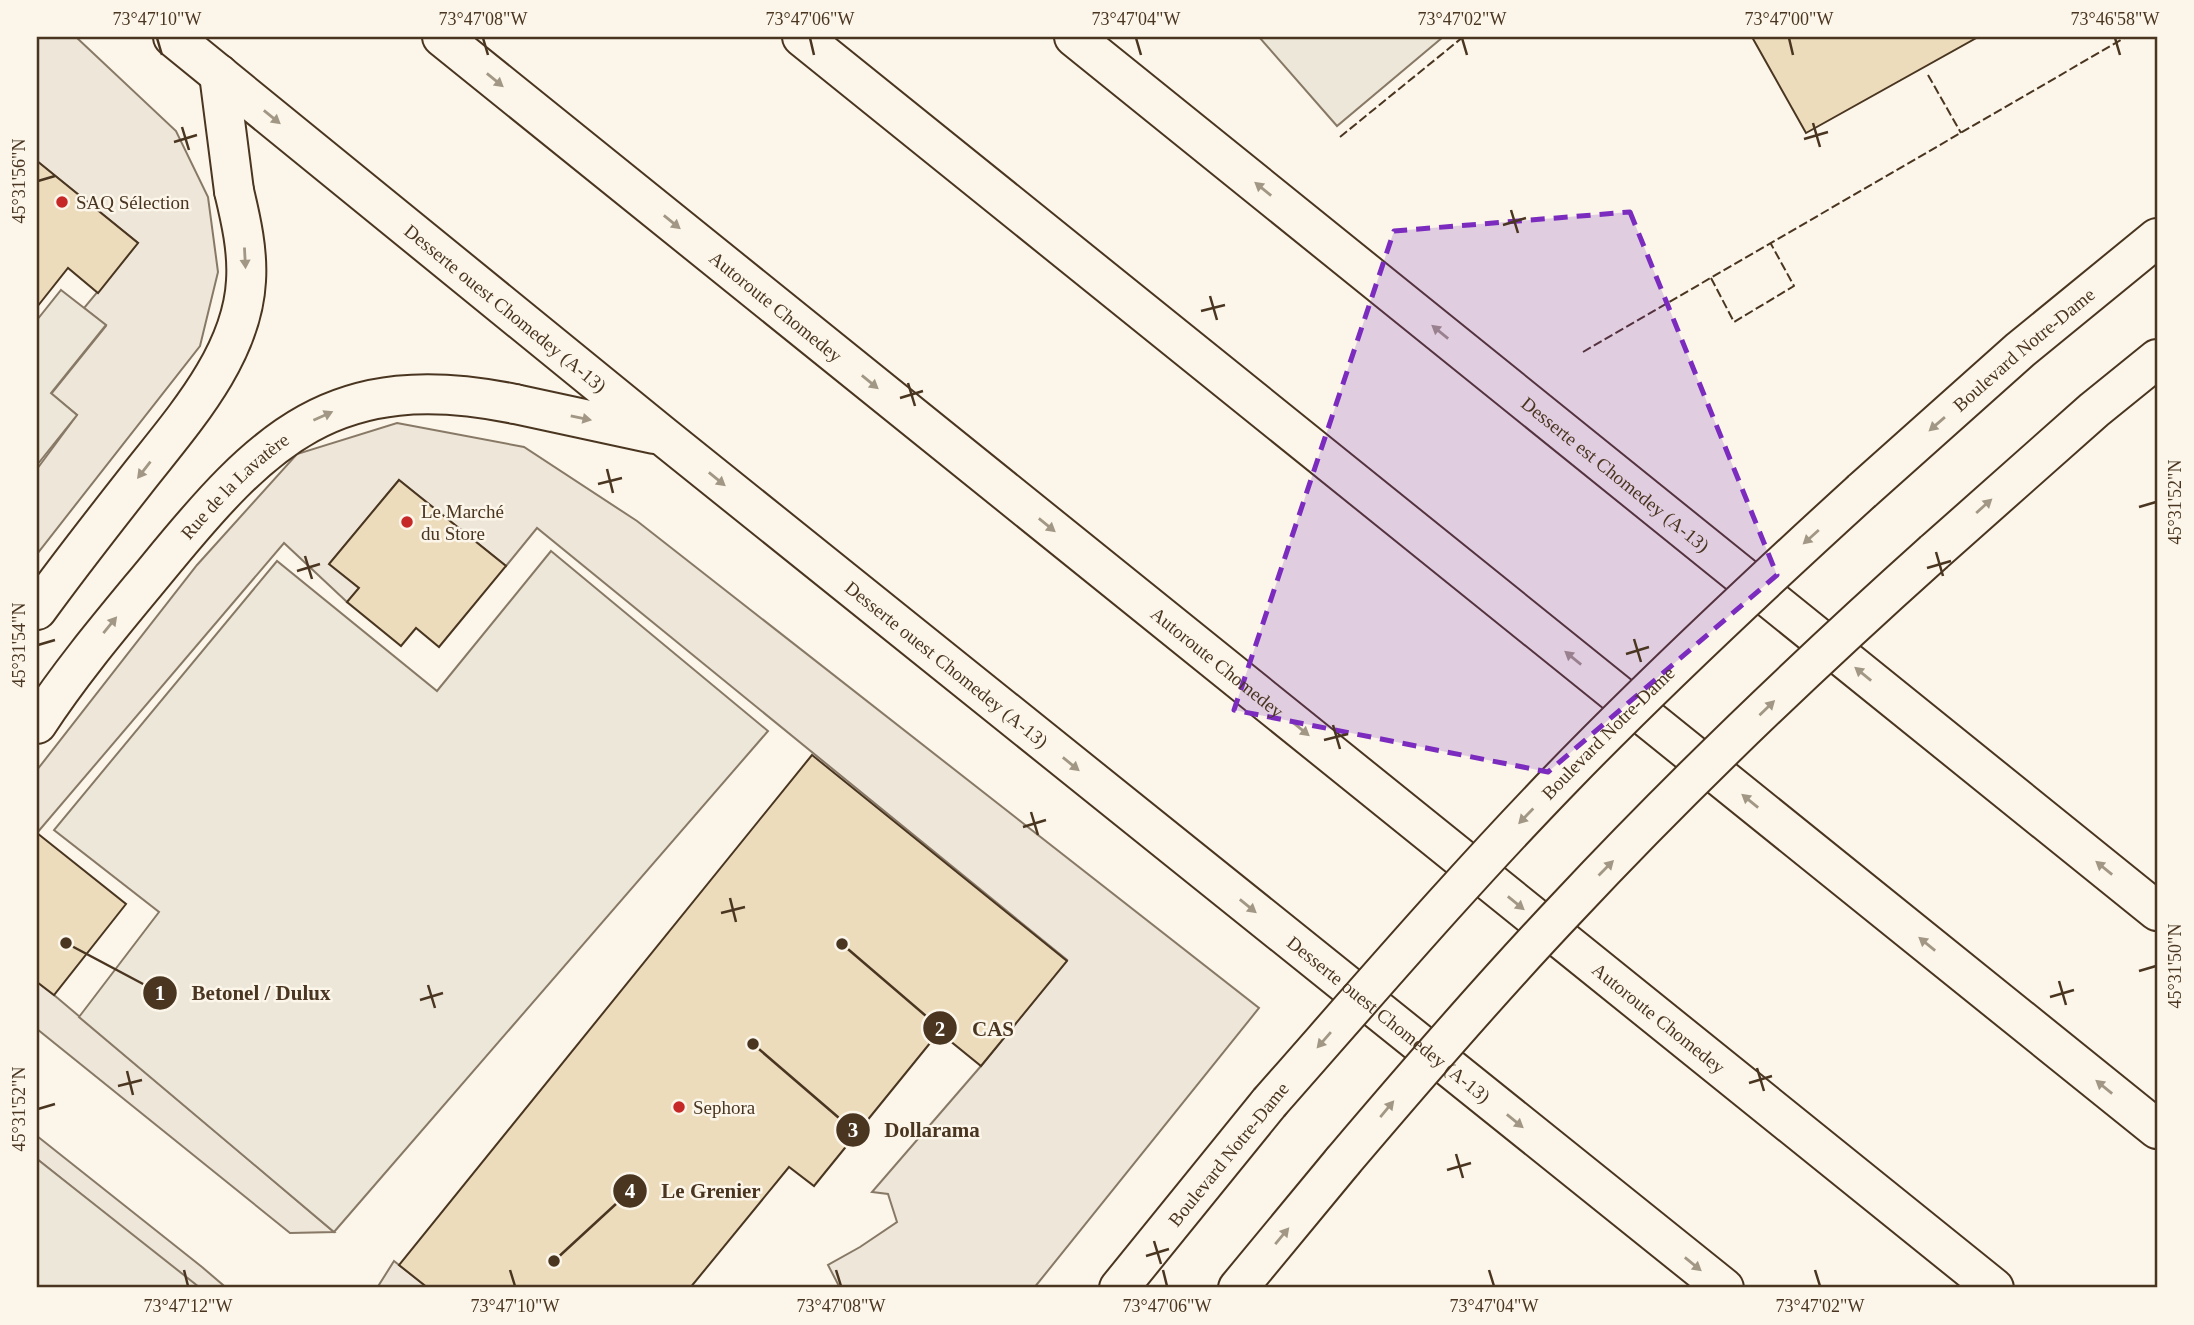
<svg xmlns="http://www.w3.org/2000/svg" width="2194" height="1325" font-family="'Times New Roman',serif">
	<style>
		.green { fill: #ede6d9; stroke: #887966; stroke-width: 2 }
		.parking { fill: #ede7d9; stroke: #887966; stroke-width: 2 }
		.building { fill: #ecdcbc; stroke: #4a3520; stroke-width: 2 }
		.lines { fill: none; stroke-linecap: round; stroke-linejoin: round }
		.secondary-casing { stroke: #4a3520; stroke-width: 42 }
		.primary-casing { stroke: #4a3520; stroke-width: 42 }
		.highway-casing { stroke: #4a3520; stroke-width: 42 }
		.secondary { stroke: #fbf6e9; stroke-width: 38 }
		.primary { stroke: #fbf6e9; stroke-width: 38 }
		.highway { stroke: #fbf6e9; stroke-width: 38 }
		.secondary-bridge-casing { stroke: #4a3520; stroke-width: 42; stroke-linecap: butt }
		.secondary-bridge { stroke: #fbf6e9; stroke-width: 38 }
		.fence { stroke: #4a3520; stroke-width: 2; stroke-dasharray: 9 3.5; stroke-linecap: butt }
		.oneway { fill: #a29684 }
		.marked { fill: #7b2cbf; fill-opacity: 0.2; stroke: #7b2cbf; stroke-width: 5; stroke-dasharray: 14 9; stroke-linejoin: round }
		.ticks { fill: none; stroke: #4a3520; stroke-width: 2.5 }
		.poi-dot { fill: #c62828; stroke: #fbf6e9; stroke-width: 2.5 }
		.labels { text-anchor: middle; stroke-width: 5; stroke-linejoin: round; paint-order: stroke }
		.poi-label { font-size: 19px; fill: #4a3520; stroke: #fbf6e9; text-anchor: start }
		.street-label { font-size: 19px; fill: #4a3520; stroke: #fbf6e9 }
		.leader { fill: none; stroke: #4a3520; stroke-width: 2.5 }
		.callout-dot { fill: #4a3520; stroke: #fbf6e9; stroke-width: 2.5 }
		.mark-label { font-size: 21px; text-anchor: middle; font-weight: bold; fill: #fff }
		.callout-label { font-size: 21px; text-anchor: middle; font-weight: bold; fill: #4a3520; stroke: #fbf6e9; stroke-width: 5; stroke-linejoin: round; paint-order: stroke }
		.neatline { fill: none; stroke: #4a3520; stroke-width: 2.5 }
		.ticks-label { font-size: 18px; text-anchor: middle; fill: #4a3520 }
	</style>
	<rect width="100%" height="100%" fill="#fbf6e9"/>
	<path class="green" d="M37 37H76L176 131 208 197 218 272 200 346 37 554V469L77 415 51 394 106 326 84 308 138 243 37 161Z
		M397 423 524 447 637 521 1259 1008 1034 1288H840L828 1265 860 1247 897 1222 888 1194 872 1192 981 1066 1067 960 537 528 506 566 399 480 330 563 359 588 347 602 284 543 37 833V770L197 565 297 454Z
		M37 982 54 995 334 1232 290 1233 37 1029Z
		M37 1136 202 1267 223 1285 221 1288H198L37 1159Z
		M394 1261 428 1288H377Z"/>
	<path class="parking" d="M1259 37H1443L1337 126Z
		M61 290 106 325 51 393 77 415 37 465V320Z
		M551 551 768 731 334 1232 79 1017 159 912 54 830 277 561 437 691Z
		M37 1159 199 1287 37 1288Z"/>
	<path class="building" d="M1752 37H1978L1806 133Z
		M37 161 138 243 98 293 68 268 37 307Z
		M399 480 506 566 439 647 416 628 401 646 347 602 359 588 329 564Z
		M812 755 1067 961 981 1066 939 1032 814 1186 789 1167 690 1288H428L399 1265Z
		M37 833 126 904 54 995 37 982Z"/>
	<g class="lines">
		<g class="secondary-casing">
			<g id="secondary">
				<path id="s1" d="M1862 491 2020 350 2157 238"/>
				<path d="M1934 552 2094 410 2157 359"/>
				<path d="M37 610C68 567 101 525 134 483 179 425 242 358 246 281 248 251 241 220 234 191"/>
				<path id="s2" d="M37 724C73 669 115 620 157 569 264 438 334 367 515 404"/>
				<path d="M1119 1288 1269 1103"/>
				<path d="M1238 1288 1343 1161"/>
			</g>
		</g>
		<g class="primary-casing">
			<g id="primary">
				<path id="s3" d="M173 37 663 436 1724 1288"/>
				<path id="s4" d="M1074 37 2157 911"/>
				<path d="M219 74 234 191"/>
				<path d="M515 404 654 434"/>
			</g>
		</g>
		<g class="highway-casing">
			<g id="highway">
				<path id="s5" d="M442 37 1994 1288"/>
				<path d="M802 37 2157 1129"/>
			</g>
		</g>
		<use href="#secondary" class="secondary"/>
		<use href="#primary" class="primary"/>
		<use href="#highway" class="highway"/>
		<g class="secondary-bridge-casing">
			<g id="secondary-bridge">
				<path id="s6" d="M1269 1103C1366 993 1461 882 1563 777 1659 678 1760 584 1862 491"/>
				<path d="M1343 1161C1416 1075 1490 989 1568 907 1684 783 1808 665 1934 552"/>
			</g>
		</g>
		<use href="#secondary-bridge" class="secondary-bridge"/>
		<path class="fence" d="M1928 75 1961 133
			M1340 137 1463 37
			M1711 278 1734 322 1794 286 1771 244
			M1583 352 2126 37"/>
	</g>
	<defs><path id="oneway-solid" d="M-6-.8H1V-3.2L6.5 0L1 3.2V.8H-6Z" transform="scale(1.75)"/></defs>
	<g class="oneway">
		<use href="#oneway-solid" transform="translate(495 80) rotate(39)"/>
		<use href="#oneway-solid" transform="translate(272 117) rotate(39)"/>
		<use href="#oneway-solid" transform="translate(1263 189) rotate(-141)"/>
		<use href="#oneway-solid" transform="translate(672 222) rotate(39)"/>
		<use href="#oneway-solid" transform="translate(245 258) rotate(87)"/>
		<use href="#oneway-solid" transform="translate(1440 332) rotate(-141)"/>
		<use href="#oneway-solid" transform="translate(870 382) rotate(39)"/>
		<use href="#oneway-solid" transform="translate(323 416) rotate(-24)"/>
		<use href="#oneway-solid" transform="translate(581 418) rotate(12)"/>
		<use href="#oneway-solid" transform="translate(1937 424) rotate(139)"/>
		<use href="#oneway-solid" transform="translate(144 470) rotate(128)"/>
		<use href="#oneway-solid" transform="translate(717 479) rotate(39)"/>
		<use href="#oneway-solid" transform="translate(1984 506) rotate(-42)"/>
		<use href="#oneway-solid" transform="translate(1047 525) rotate(39)"/>
		<use href="#oneway-solid" transform="translate(1811 537) rotate(138)"/>
		<use href="#oneway-solid" transform="translate(110 625) rotate(-51)"/>
		<use href="#oneway-solid" transform="translate(1573 658) rotate(-141)"/>
		<use href="#oneway-solid" transform="translate(1863 674) rotate(-141)"/>
		<use href="#oneway-solid" transform="translate(1767 708) rotate(-44)"/>
		<use href="#oneway-solid" transform="translate(1301 729) rotate(39)"/>
		<use href="#oneway-solid" transform="translate(1071 764) rotate(39)"/>
		<use href="#oneway-solid" transform="translate(1750 801) rotate(-141)"/>
		<use href="#oneway-solid" transform="translate(1526 816) rotate(134)"/>
		<use href="#oneway-solid" transform="translate(1606 868) rotate(-45)"/>
		<use href="#oneway-solid" transform="translate(2104 868) rotate(-141)"/>
		<use href="#oneway-solid" transform="translate(1516 903) rotate(39)"/>
		<use href="#oneway-solid" transform="translate(1248 906) rotate(39)"/>
		<use href="#oneway-solid" transform="translate(1927 944) rotate(-141)"/>
		<use href="#oneway-solid" transform="translate(1324 1040) rotate(131)"/>
		<use href="#oneway-solid" transform="translate(2104 1087) rotate(-141)"/>
		<use href="#oneway-solid" transform="translate(1387 1109) rotate(-50)"/>
		<use href="#oneway-solid" transform="translate(1515 1121) rotate(39)"/>
		<use href="#oneway-solid" transform="translate(1282 1236) rotate(-50)"/>
		<use href="#oneway-solid" transform="translate(1693 1264) rotate(39)"/>
	</g>
	<path class="marked" d="M1630 212 1777 575 1548 772 1234 710 1394 231Z"/>
	<path class="ticks" d="M157 38 162 55M483 38 488 55M810 38 814 55M1136 38 1141 55M1462 38 1467 55M1789 38 1793 55M2115 38 2120 55M1813 123 1820 147M182 127 189 150M1804 139 1828 132M174 142 197 135M38 181 55 176M1511 210 1518 233M1503 225 1526 218M1210 296 1217 320M1201 311 1225 305M908 383 915 406M900 398 923 391M607 469 613 493M598 484 622 478M2139 507 2156 502M1936 552 1943 576M305 556 312 579M1927 568 1951 561M297 571 320 564M1634 639 1641 662M38 645 55 640M1626 654 1649 647M1333 725 1340 749M1324 740 1348 734M1031 812 1038 835M1023 827 1046 820M730 898 736 922M721 913 745 907M2139 971 2156 966M2059 981 2066 1005M428 985 435 1008M2050 997 2074 990M420 1000 443 993M1757 1068 1764 1091M127 1071 133 1095M1749 1083 1772 1076M118 1086 142 1080M38 1109 55 1104M1456 1154 1463 1178M1447 1170 1471 1163M1154 1241 1161 1264M1146 1256 1169 1249M184 1270 188 1286M510 1270 515 1286M836 1270 841 1286M1163 1270 1167 1286M1489 1270 1494 1286M1815 1270 1820 1286"/>
	<g class="poi-dot">
		<circle cx="62" cy="202" r="7"/>
		<circle cx="407" cy="522" r="7"/>
		<circle cx="679" cy="1107" r="7"/>
	</g>
	<g class="labels">
		<g class="poi-label">
			<text x="76" y="209">SAQ Sélection</text>
			<text x="421" y="518">Le Marché<tspan x="421" dy="22">du Store</tspan></text>
			<text x="693" y="1114">Sephora</text>
		</g>
		<g class="street-label">
			<text dy="7" stroke="none"><textPath href="#s5" startOffset="429">Autoroute Chomedey</textPath></text>
			<text dy="7" stroke="none"><textPath href="#s3" startOffset="429">Desserte ouest Chomedey (A-13)</textPath></text>
			<text dy="7" stroke="none"><textPath href="#s1" startOffset="215">Boulevard Notre-Dame</textPath></text>
			<text dy="7" stroke="none"><textPath href="#s4" startOffset="696">Desserte est Chomedey (A-13)</textPath></text>
			<text dy="7" stroke="none"><textPath href="#s2" startOffset="310">Rue de la Lavatère</textPath></text>
			<text dy="7" stroke="none"><textPath href="#s5" startOffset="996">Autoroute Chomedey</textPath></text>
			<text dy="7" stroke="none"><textPath href="#s3" startOffset="996">Desserte ouest Chomedey (A-13)</textPath></text>
			<text dy="7" stroke="none"><textPath href="#s6" startOffset="502">Boulevard Notre-Dame</textPath></text>
			<text dy="7" stroke="none"><textPath href="#s5" startOffset="1563">Autoroute Chomedey</textPath></text>
			<text dy="7" stroke="none"><textPath href="#s3" startOffset="1563">Desserte ouest Chomedey (A-13)</textPath></text>
			<text transform="translate(1228 1154) rotate(-51)" y="7">Boulevard Notre-Dame</text>
		</g>
	</g>
	<path class="leader" d="M66 943L160 993M842 944L940 1028M753 1044L853 1130M554 1261L630 1191"/>
	<g class="callout-dot">
		<circle cx="66" cy="943" r="7"/>
		<circle cx="842" cy="944" r="7"/>
		<circle cx="753" cy="1044" r="7"/>
		<circle cx="554" cy="1261" r="7"/>
		<circle cx="160" cy="993" r="18"/>
		<circle cx="940" cy="1028" r="18"/>
		<circle cx="853" cy="1130" r="18"/>
		<circle cx="630" cy="1191" r="18"/>
	</g>
	<g class="mark-label">
		<text x="160" y="1000">1</text>
		<text x="940" y="1036">2</text>
		<text x="853" y="1137">3</text>
		<text x="630" y="1198">4</text>
	</g>
	<g class="callout-label">
		<text x="261" y="1000">Betonel / Dulux</text>
		<text x="993" y="1036">CAS</text>
		<text x="932" y="1137">Dollarama</text>
		<text x="711" y="1198">Le Grenier</text>
	</g>
	<rect width="2194" height="1325" fill="none" stroke="#fbf6e9" stroke-width="77"/>
	<rect x="38" y="38" width="2118" height="1248" class="neatline"/>
	<g class="ticks-label">
		<text x="157" y="25">73°47'10"W</text>
		<text x="483" y="25">73°47'08"W</text>
		<text x="810" y="25">73°47'06"W</text>
		<text x="1136" y="25">73°47'04"W</text>
		<text x="1462" y="25">73°47'02"W</text>
		<text x="1789" y="25">73°47'00"W</text>
		<text x="2115" y="25">73°46'58"W</text>
		<text transform="translate(19 181) rotate(-90)" y="6">45°31'56"N</text>
		<text transform="translate(2175 502) rotate(-90)" y="6">45°31'52"N</text>
		<text transform="translate(19 645) rotate(-90)" y="6">45°31'54"N</text>
		<text transform="translate(2175 966) rotate(-90)" y="6">45°31'50"N</text>
		<text transform="translate(19 1109) rotate(-90)" y="6">45°31'52"N</text>
		<text x="188" y="1312">73°47'12"W</text>
		<text x="515" y="1312">73°47'10"W</text>
		<text x="841" y="1312">73°47'08"W</text>
		<text x="1167" y="1312">73°47'06"W</text>
		<text x="1494" y="1312">73°47'04"W</text>
		<text x="1820" y="1312">73°47'02"W</text>
	</g>
</svg>
